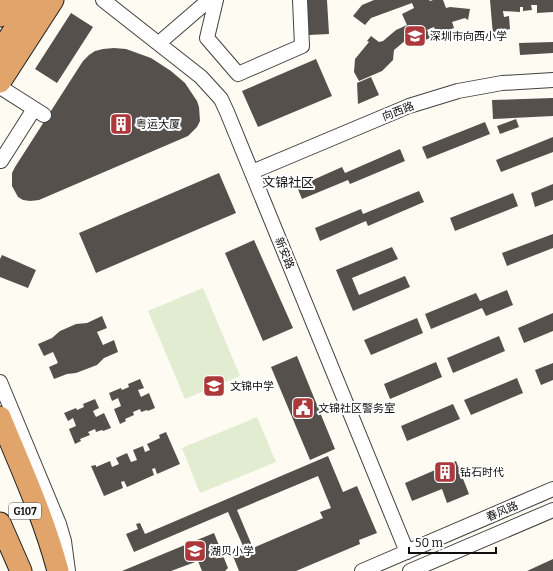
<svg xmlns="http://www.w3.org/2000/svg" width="553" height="571" font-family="Bitter,'Noto Sans SC',serif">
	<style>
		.pitch { fill: #e2ecd0 }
		.building { fill: #56504c; fill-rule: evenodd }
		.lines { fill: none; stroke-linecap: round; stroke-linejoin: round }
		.minor-casing { stroke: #414141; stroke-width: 16 }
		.highway-casing { stroke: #1f1f1f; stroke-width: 23 }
		.minor { stroke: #fff; stroke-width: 14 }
		.highway { stroke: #e1a46b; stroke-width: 21 }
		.labels { text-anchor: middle; stroke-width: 4; stroke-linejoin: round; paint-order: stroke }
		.shield { fill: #fff; stroke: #565656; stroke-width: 1 }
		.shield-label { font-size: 10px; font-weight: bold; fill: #0e0e0e }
		.poi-label { font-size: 11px; fill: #0e0e0e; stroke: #fff; text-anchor: start }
		.street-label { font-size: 11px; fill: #0e0e0e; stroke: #fff }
		.quarter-label { font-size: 13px; fill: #0e0e0e; stroke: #fff }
	</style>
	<rect width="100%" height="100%" fill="#fdfbf2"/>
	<path class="pitch" d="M203 288 240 376 185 399 148 311Z
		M257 417 276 462 200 493 182 448Z"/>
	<path class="building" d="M307 0H327L329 34 309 35Z
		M374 0H429L430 1 433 0H443L446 8 450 7 470 9 468 20 465 18 452 22 454 28 437 34 434 27 427 30 430 38 416 44 412 35 394 50 393 60 382 71 359 81 354 72 355 59 369 42 367 41 371 36 379 42 383 41 396 30 407 25 402 14 414 8 412 3 371 18 365 25 353 16 362 5Z
		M490 0H553V12L537 13V5H531L532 10 523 11V7H520V12L503 11 504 17 509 16 510 29 505 30 506 34 493 35Z
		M71 13 93 27 57 83 35 69Z
		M553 42V53L520 55 519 43Z
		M114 48 126 49 151 58 171 71 185 83 197 101 199 107 200 121 197 127 188 136 39 200 30 201 23 200 18 197 12 186V173L15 167 83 61 89 55 95 51 103 49Z
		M316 59 332 96 258 127 242 91Z
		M371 77 379 95 358 104 357 83Z
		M553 98V116L493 119 492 100Z
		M516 119 519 127 500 134 497 126Z
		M485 122 490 134 427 159 422 147Z
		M553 137V152L501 172 496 160Z
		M400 149 405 161 350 184 348 180 302 199 297 187 342 167 345 173Z
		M219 173 236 213 96 273 79 233Z
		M553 184V200L535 207 531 193Z
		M419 191 424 202 368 226 366 221 320 241 315 228 361 209 363 214Z
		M513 193 518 206 455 231 450 218Z
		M553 234V248L507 266 502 253Z
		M254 240 293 328 263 341 225 253Z
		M392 247 398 259 352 278 359 295 405 276 410 287 353 311 336 270Z
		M2 255 36 270 28 288 0 277V259Z
		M507 290 513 305 486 316 482 308 431 329 425 314 476 293 480 301Z
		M553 313V331L524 343 518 328Z
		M102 316 107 328 97 332 103 345 114 340 118 352 104 358 97 365 76 373 67 374 54 379 49 367 58 363 53 352 44 356 38 344 52 338 60 331 76 324 87 323Z
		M417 318 423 333 371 355 364 340Z
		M499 336 505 351 453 373 447 358Z
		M297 356 335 449 310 460 271 367Z
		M436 362 442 377 390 399 384 384Z
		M553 363V380L541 385 535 370Z
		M517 378 523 393 471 415 464 400Z
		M140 379 144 388 138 390 141 397 149 393 155 408 148 411 147 410 141 412 140 409 133 412 134 415 125 419 126 421 120 424 114 409 121 406 118 398 112 401 109 393 121 388 122 390 129 387 128 384Z
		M95 399 99 408 93 411 96 417 104 413 111 428 103 431 102 430 96 432 95 429 88 432 90 435 80 439 81 441 75 444 69 429 76 426 73 418 68 421 64 413 76 408 77 410 84 407 83 404Z
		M453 404 460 419 407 441 401 426Z
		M166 432 180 464 157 474 155 468 152 469 154 475 127 487 124 481 121 482 123 488 104 496 91 466 96 465V467L110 461 112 467 119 464 116 458 127 453 131 462 137 460 133 450 143 446 145 452 150 450 147 444 160 438 159 435Z
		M328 456 343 492 357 486 377 533 359 540 360 544 296 571H239L231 551 243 546 228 512 134 552 126 534 138 529 136 524 140 523 145 534ZM318 476 331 508 320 512 323 518 253 548 237 510Z
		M456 461 469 494 447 503 442 489 412 501 405 483Z
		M214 533 228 568 225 571H202L198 561 171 571H122Z
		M553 559V571H527Z"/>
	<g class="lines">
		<g class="minor-casing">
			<path id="minor" d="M103 0 201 77 221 99 227 112 407 552
				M216 0 207 38 238 74 302 46 300 0
				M159 43 209 0
				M0 87 44 115
				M1 161 34 109
				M252 172 409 106 458 91 502 83 553 80
				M0 382 59 524 64 541 68 571
				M362 571 553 489
				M410 571 553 510"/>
		</g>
		<g class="highway-casing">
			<path id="highway" d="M0 16 10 0
				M0 52 33 0
				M0 82 53 0
				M0 417C21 468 44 518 58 571
				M0 523 21 571"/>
		</g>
		<use href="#minor" class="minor"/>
		<use href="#highway" class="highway"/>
	</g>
	<defs>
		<g id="school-square" transform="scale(1.15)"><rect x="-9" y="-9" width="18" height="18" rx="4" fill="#ad383b" stroke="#fff"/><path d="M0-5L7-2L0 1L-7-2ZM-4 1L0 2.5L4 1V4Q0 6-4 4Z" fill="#fff"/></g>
		<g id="building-square" transform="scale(1.15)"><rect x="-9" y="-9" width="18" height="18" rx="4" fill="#ad383b" stroke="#fff"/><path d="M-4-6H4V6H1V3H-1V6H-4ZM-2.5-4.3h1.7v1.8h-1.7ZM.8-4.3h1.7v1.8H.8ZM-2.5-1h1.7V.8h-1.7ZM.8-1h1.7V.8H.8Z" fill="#fff"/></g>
		<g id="civic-square" transform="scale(1.15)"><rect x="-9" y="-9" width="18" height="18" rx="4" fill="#ad383b" stroke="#fff"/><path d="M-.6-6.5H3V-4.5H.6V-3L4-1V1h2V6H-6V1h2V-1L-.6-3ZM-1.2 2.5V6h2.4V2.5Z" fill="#fff"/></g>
	</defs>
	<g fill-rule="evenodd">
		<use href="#school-square" x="415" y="36"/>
		<use href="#building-square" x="121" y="124"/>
		<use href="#school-square" x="214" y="386"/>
		<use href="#civic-square" x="303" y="408"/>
		<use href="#building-square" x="445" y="472"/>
		<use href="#school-square" x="195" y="551"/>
	</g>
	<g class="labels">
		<rect class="shield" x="9" y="503" width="32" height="16" rx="3"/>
		<g class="shield-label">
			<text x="25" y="515">G107</text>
		</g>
		<g class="poi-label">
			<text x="430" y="40">深圳市向西小学</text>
			<text x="136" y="128">粤运大厦</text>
			<text x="230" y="390">文锦中学</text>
			<text x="318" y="412">文锦社区警务室</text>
			<text x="460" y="476">钻石时代</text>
			<text x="210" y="555">湖贝小学</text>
		</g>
		<g class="street-label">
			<text transform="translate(398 111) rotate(-21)" y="4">向西路</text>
			<text transform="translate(285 253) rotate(68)" y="4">新安路</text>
			<text transform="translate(502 511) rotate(-23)" y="4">春风路</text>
		</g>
		<g class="quarter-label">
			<text x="288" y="187">文锦社区</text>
		</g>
	</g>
	<path d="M409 547v6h87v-6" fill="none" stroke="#0e0e0e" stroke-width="2"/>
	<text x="415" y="547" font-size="12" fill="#0e0e0e" stroke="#ffffff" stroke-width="3" paint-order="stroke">50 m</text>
</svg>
